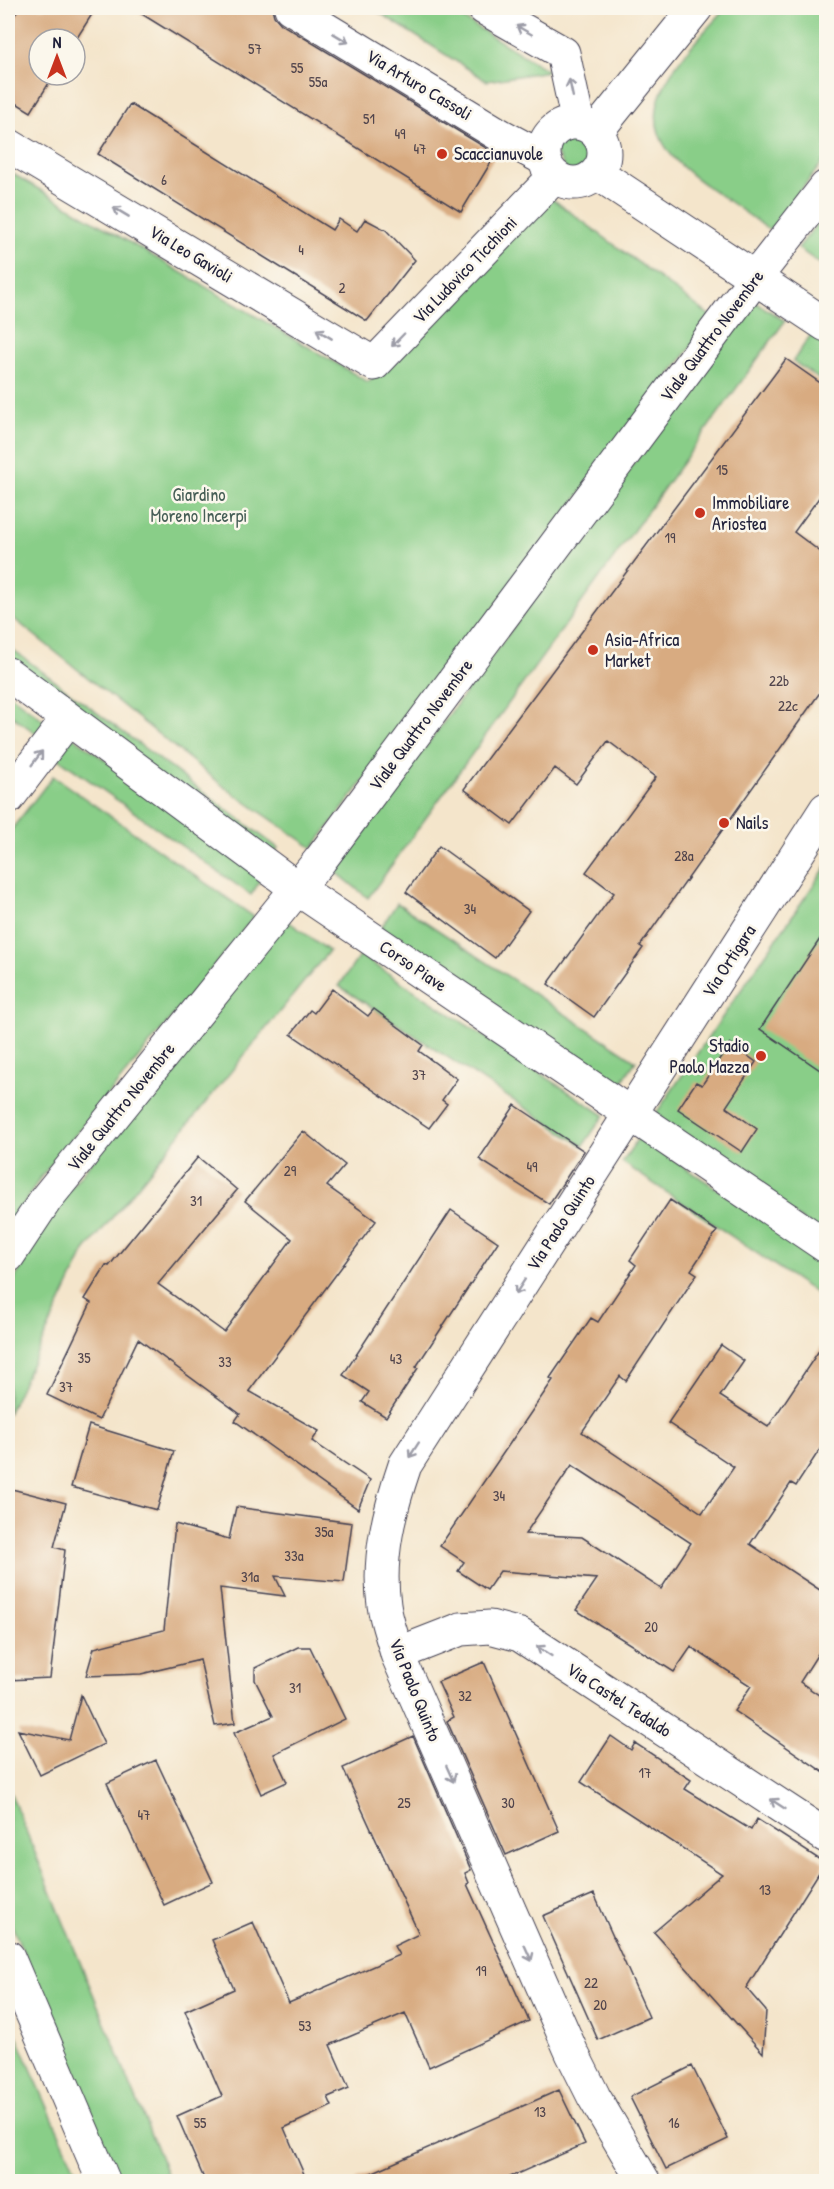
<svg xmlns="http://www.w3.org/2000/svg" width="834" height="2189" font-family="'Patrick Hand',sans-serif">
	<style>
		.green { fill: #89ce88; stroke: #567862; stroke-width: 1.5 }
		.building { fill: #d8ab81; fill-rule: evenodd }
		.lines { fill: none; stroke-linecap: round; stroke-linejoin: round }
		.street-casing { stroke: #423f51; stroke-width: 35 }
		.street { stroke: #fff; stroke-width: 33 }
		.oneway { stroke: #9c9ca7 }
		.poi-dot { fill: #c8321e; stroke: #fbf7ec; stroke-width: 2 }
		.labels { text-anchor: middle; stroke-width: 5; stroke-linejoin: round; paint-order: stroke }
		.number-label { font-size: 15px; fill: #50444c }
		.street-label { font-size: 18px; fill: #22223b; stroke: #fbf7ec }
		.poi-label { font-size: 18px; fill: #22223b; stroke: #fbf7ec; text-anchor: start }
		.park-label { font-size: 18px; fill: #465e56; stroke: #fbf7ec }
	</style>
	<rect width="100%" height="100%" fill="#fbf7ec"/>
	<filter id="ink" filterUnits="userSpaceOnUse"><feTurbulence type="fractalNoise" baseFrequency=".0167" numOctaves="2"/><feDisplacementMap in="SourceGraphic" scale="12" xChannelSelector="R" yChannelSelector="G"/><feConvolveMatrix kernelMatrix="1 2 1 2 8 2 1 2 1" color-interpolation-filters="sRGB"/></filter>
	<filter id="wash" filterUnits="userSpaceOnUse"><feTurbulence type="fractalNoise" baseFrequency=".008" numOctaves="4" result="noise"/><feDisplacementMap in="SourceGraphic" scale="24" xChannelSelector="R" yChannelSelector="G"/><feGaussianBlur stdDeviation="1.35" result="paint"/><feColorMatrix in="noise" values="0 0 0 0 0 0 0 0 0 0 0 0 0 0 0 0 0 1.4 0 .05"/><feComposite in="paint" operator="in"/></filter>
	<g filter="url(#wash)">
		<rect width="100%" height="100%" fill="#f4e5cb"/>
		<path class="green" d="M372 8H446L549 71 487 81Z
			M726 8H826V158L770 230C752 218 735 205 717 193 682 169 641 140 662 91 675 60 704 33 726 8Z
			M567 132 594 143C597 162 588 177 567 173L553 147 558 139Z
			M8 171 368 382 547 195 713 318 313 848 227 789 8 614Z
			M826 212V268L798 248Z
			M752 300 785 321 368 898 335 871Z
			M814 330 826 339V384L793 361Z
			M8 646 278 848 270 859 8 664Z
			M8 693 46 722 37 734 8 713Z
			M72 736 264 875 251 895 55 756Z
			M53 776 254 917 40 1178 8 1230V834Z
			M826 867V1236L652 1119Z
			M397 903 636 1061 615 1092 376 935Z
			M285 919 329 951 85 1251 8 1414V1291L56 1206Z
			M360 955 604 1115 583 1146 339 986Z
			M639 1137 826 1261V1300L622 1162Z
			M8 1787 170 2181H120L8 1916Z
			M8 2016 80 2181H8Z"/>
		<g id="blocks">
			<path class="building" d="M19 8H96L75 41V39H39V75H54L31 112 8 98V26Z
				M132 8H272L274 16 281 24 496 154 461 212Z
				M130 104 332 230 339 219 357 231 365 219 386 230 415 260 367 321 98 154Z
				M786 359 826 387V488L794 532 826 556V684L640 946 643 948 594 1017 548 984 614 893 586 872 656 777 608 741 576 784 555 768 512 825 464 789Z
				M439 846 529 911 495 958 406 892Z
				M826 930V1074L760 1029Z
				M332 989 368 1016 374 1009 423 1045 419 1051 457 1079 442 1100 447 1104 429 1128 291 1034 310 1010 314 1013Z
				M730 1043 756 1062 726 1107 757 1129 742 1152 678 1109 696 1082 702 1085Z
				M515 1105 584 1151 549 1204 479 1159Z
				M303 1131 345 1165 327 1186 376 1221 249 1391 319 1431 312 1441 370 1480 358 1509 235 1421 240 1414 138 1339 99 1420 47 1395 91 1303 85 1299 106 1265 109 1266 198 1157 237 1190 158 1284 224 1332 292 1239 245 1201Z
				M670 1200 717 1231 691 1270 697 1274 626 1381 620 1376 582 1432 702 1513 734 1467 668 1423 721 1345 744 1361 720 1396 768 1427 826 1340V1440L796 1486 791 1483 750 1544 826 1594V1641L800 1682 826 1700V1774L734 1711 751 1686 691 1647 674 1672 576 1610 597 1579 500 1571 487 1590 458 1571 464 1562 440 1546 553 1380 550 1378 591 1318 598 1322 636 1265 630 1260ZM572 1465 691 1543 661 1589 582 1537 525 1534Z
				M451 1210 498 1242 416 1367 418 1368 386 1417 362 1402 369 1392 343 1375Z
				M89 1425 174 1451 157 1510 71 1487Z
				M8 1488 66 1503 54 1547 65 1550 50 1678 8 1680Z
				M236 1507 352 1523 344 1582 275 1576 285 1596 220 1588 235 1723 215 1726 200 1660 141 1674 86 1676 94 1648 164 1630 175 1524 229 1539Z
				M298 1647H310L345 1719 274 1754 287 1782 261 1794 234 1733 273 1716 255 1680V1668Z
				M484 1662 559 1831 506 1855 447 1721 454 1717 438 1682Z
				M81 1695 104 1744 40 1775 18 1730 69 1740Z
				M413 1736 471 1870 465 1873 469 1883 467 1884 529 2021 429 2067 405 2013 330 2045 349 2088 328 2097 332 2106 284 2128 307 2181H205L177 2116 222 2096 185 2011 234 1989 212 1940 253 1922 289 2003 399 1955 394 1946 419 1934 343 1768Z
				M611 1736 631 1750 635 1743 691 1780 685 1789 751 1830 757 1819 825 1863 746 1988 766 2011 763 2053 654 1932 722 1874 581 1782Z
				M156 1760 213 1882 164 1905 107 1783Z
				M594 1894 649 2017 598 2040 543 1916Z
				M692 2066 728 2139 666 2169 630 2097Z
				M559 2090 585 2144 501 2181H353Z"/>
		</g>
	</g>
	<g filter="url(#ink)">
		<use href="#blocks" fill-opacity="0" stroke="#423f51" stroke-width="1.5"/>
		<g class="lines">
			<g class="street-casing">
				<path id="street" d="M291 8 500 135 541 157 546 163
					M484 8 563 53 578 123
					M544 153a30 30 0 1 1 60 0a30 30 0 1 1-60 0Z
					M596 132 696 8
					M8 145 374 364 555 176
					M597 173 826 325
					M8 674 298 889 826 1246
					M8 798 68 719
					M8 1256 46 1199 321 859 755 278 826 187
					M397 1654 461 1629 490 1627 520 1635 826 1836
					M8 1957 104 2182
					M644 2182 594 2097 572 2053 397 1654C393 1638 386 1621 384 1605 377 1557 390 1509 405 1465L826 809"/>
			</g>
			<use href="#street" class="street"/>
		</g>
		<defs><path id="oneway-shaft" d="M-6 0H5M1.5-3L5.5 0L1.5 3" fill="none" stroke-width="1.6" stroke-linecap="round" stroke-linejoin="round" transform="scale(1.5)"/></defs>
		<g class="oneway">
			<use href="#oneway-shaft" transform="translate(524 30) rotate(-150)"/>
			<use href="#oneway-shaft" transform="translate(341 38) rotate(31)"/>
			<use href="#oneway-shaft" transform="translate(571 88) rotate(-102)"/>
			<use href="#oneway-shaft" transform="translate(121 212) rotate(-149)"/>
			<use href="#oneway-shaft" transform="translate(324 334) rotate(-149)"/>
			<use href="#oneway-shaft" transform="translate(398 340) rotate(134)"/>
			<use href="#oneway-shaft" transform="translate(37 758) rotate(-53)"/>
			<use href="#oneway-shaft" transform="translate(520 1287) rotate(123)"/>
			<use href="#oneway-shaft" transform="translate(414 1450) rotate(123)"/>
			<use href="#oneway-shaft" transform="translate(544 1651) rotate(-147)"/>
			<use href="#oneway-shaft" transform="translate(450 1774) rotate(66)"/>
			<use href="#oneway-shaft" transform="translate(778 1804) rotate(-147)"/>
			<use href="#oneway-shaft" transform="translate(528 1953) rotate(66)"/>
		</g>
	</g>
	<g class="poi-dot">
		<circle cx="442" cy="154" r="6"/>
		<circle cx="700" cy="513" r="6"/>
		<circle cx="593" cy="650" r="6"/>
		<circle cx="724" cy="823" r="6"/>
		<circle cx="761" cy="1056" r="6"/>
	</g>
	<g class="labels">
		<g class="number-label">
			<text x="255" y="54">57</text>
			<text x="297" y="73">55</text>
			<text x="318" y="87">55a</text>
			<text x="369" y="124">51</text>
			<text x="400" y="139">49</text>
			<text x="420" y="154">47</text>
			<text x="164" y="185">6</text>
			<text x="301" y="255">4</text>
			<text x="342" y="293">2</text>
			<text x="722" y="475">15</text>
			<text x="670" y="543">19</text>
			<text x="779" y="686">22b</text>
			<text x="788" y="711">22c</text>
			<text x="684" y="861">28a</text>
			<text x="470" y="914">34</text>
			<text x="419" y="1080">37</text>
			<text x="532" y="1172">49</text>
			<text x="290" y="1176">29</text>
			<text x="196" y="1206">31</text>
			<text x="84" y="1363">35</text>
			<text x="396" y="1364">43</text>
			<text x="225" y="1367">33</text>
			<text x="66" y="1392">37</text>
			<text x="499" y="1501">34</text>
			<text x="324" y="1537">35a</text>
			<text x="294" y="1561">33a</text>
			<text x="250" y="1582">31a</text>
			<text x="651" y="1632">20</text>
			<text x="295" y="1693">31</text>
			<text x="465" y="1701">32</text>
			<text x="645" y="1778">17</text>
			<text x="404" y="1808">25</text>
			<text x="508" y="1808">30</text>
			<text x="144" y="1820">47</text>
			<text x="765" y="1895">13</text>
			<text x="481" y="1976">19</text>
			<text x="591" y="1988">22</text>
			<text x="600" y="2010">20</text>
			<text x="305" y="2031">53</text>
			<text x="540" y="2117">13</text>
			<text x="200" y="2128">55</text>
			<text x="674" y="2128">16</text>
		</g>
		<g class="street-label">
			<text transform="translate(419 85) rotate(31)" y="6">Via Arturo Cassoli</text>
			<text transform="translate(191 254) rotate(31)" y="6">Via Leo Gavioli</text>
			<text transform="translate(465 270) rotate(-46)" y="6">Via Ludovico Ticchioni</text>
			<text transform="translate(712 336) rotate(-53)" y="6">Viale Quattro Novembre</text>
			<text transform="translate(421 725) rotate(-53)" y="6">Viale Quattro Novembre</text>
			<text transform="translate(729 961) rotate(-57)" y="6">Via Ortigara</text>
			<text transform="translate(413 966) rotate(34)" y="6">Corso Piave</text>
			<text transform="translate(121 1107) rotate(-51)" y="6">Viale Quattro Novembre</text>
			<text transform="translate(561 1223) rotate(-57)" y="6">Via Paolo Quinto</text>
			<text transform="translate(415 1690) rotate(68)" y="6">Via Paolo Quinto</text>
			<text transform="translate(619 1700) rotate(33)" y="6">Via Castel Tedaldo</text>
		</g>
		<g class="poi-label">
			<text x="454" y="160">Scaccianuvole</text>
			<text x="712" y="509">Immobiliare<tspan x="712" dy="21">Ariostea</tspan></text>
			<text x="605" y="646">Asia-Africa<tspan x="605" dy="21">Market</tspan></text>
			<text x="736" y="829">Nails</text>
			<text x="749" y="1052" text-anchor="end">Stadio<tspan x="749" dy="21">Paolo Mazza</tspan></text>
		</g>
		<g class="park-label">
			<text x="199" y="501">Giardino<tspan x="199" dy="21">Moreno Incerpi</tspan></text>
		</g>
	</g>
	<rect width="834" height="2189" fill="none" stroke="#fbf7ec" stroke-width="30"/>
	<g transform="translate(57 57)"><circle r="28" fill="#fbf7ec" stroke="#a4a2a5" stroke-width="1.5"/>
	<path d="M0-4.5L10 22L0 15L-10 22Z" fill="#c8321e"/>
	<text y="-9" font-size="16" font-weight="bold" text-anchor="middle" fill="#22223b">N</text>
	</g>
</svg>
